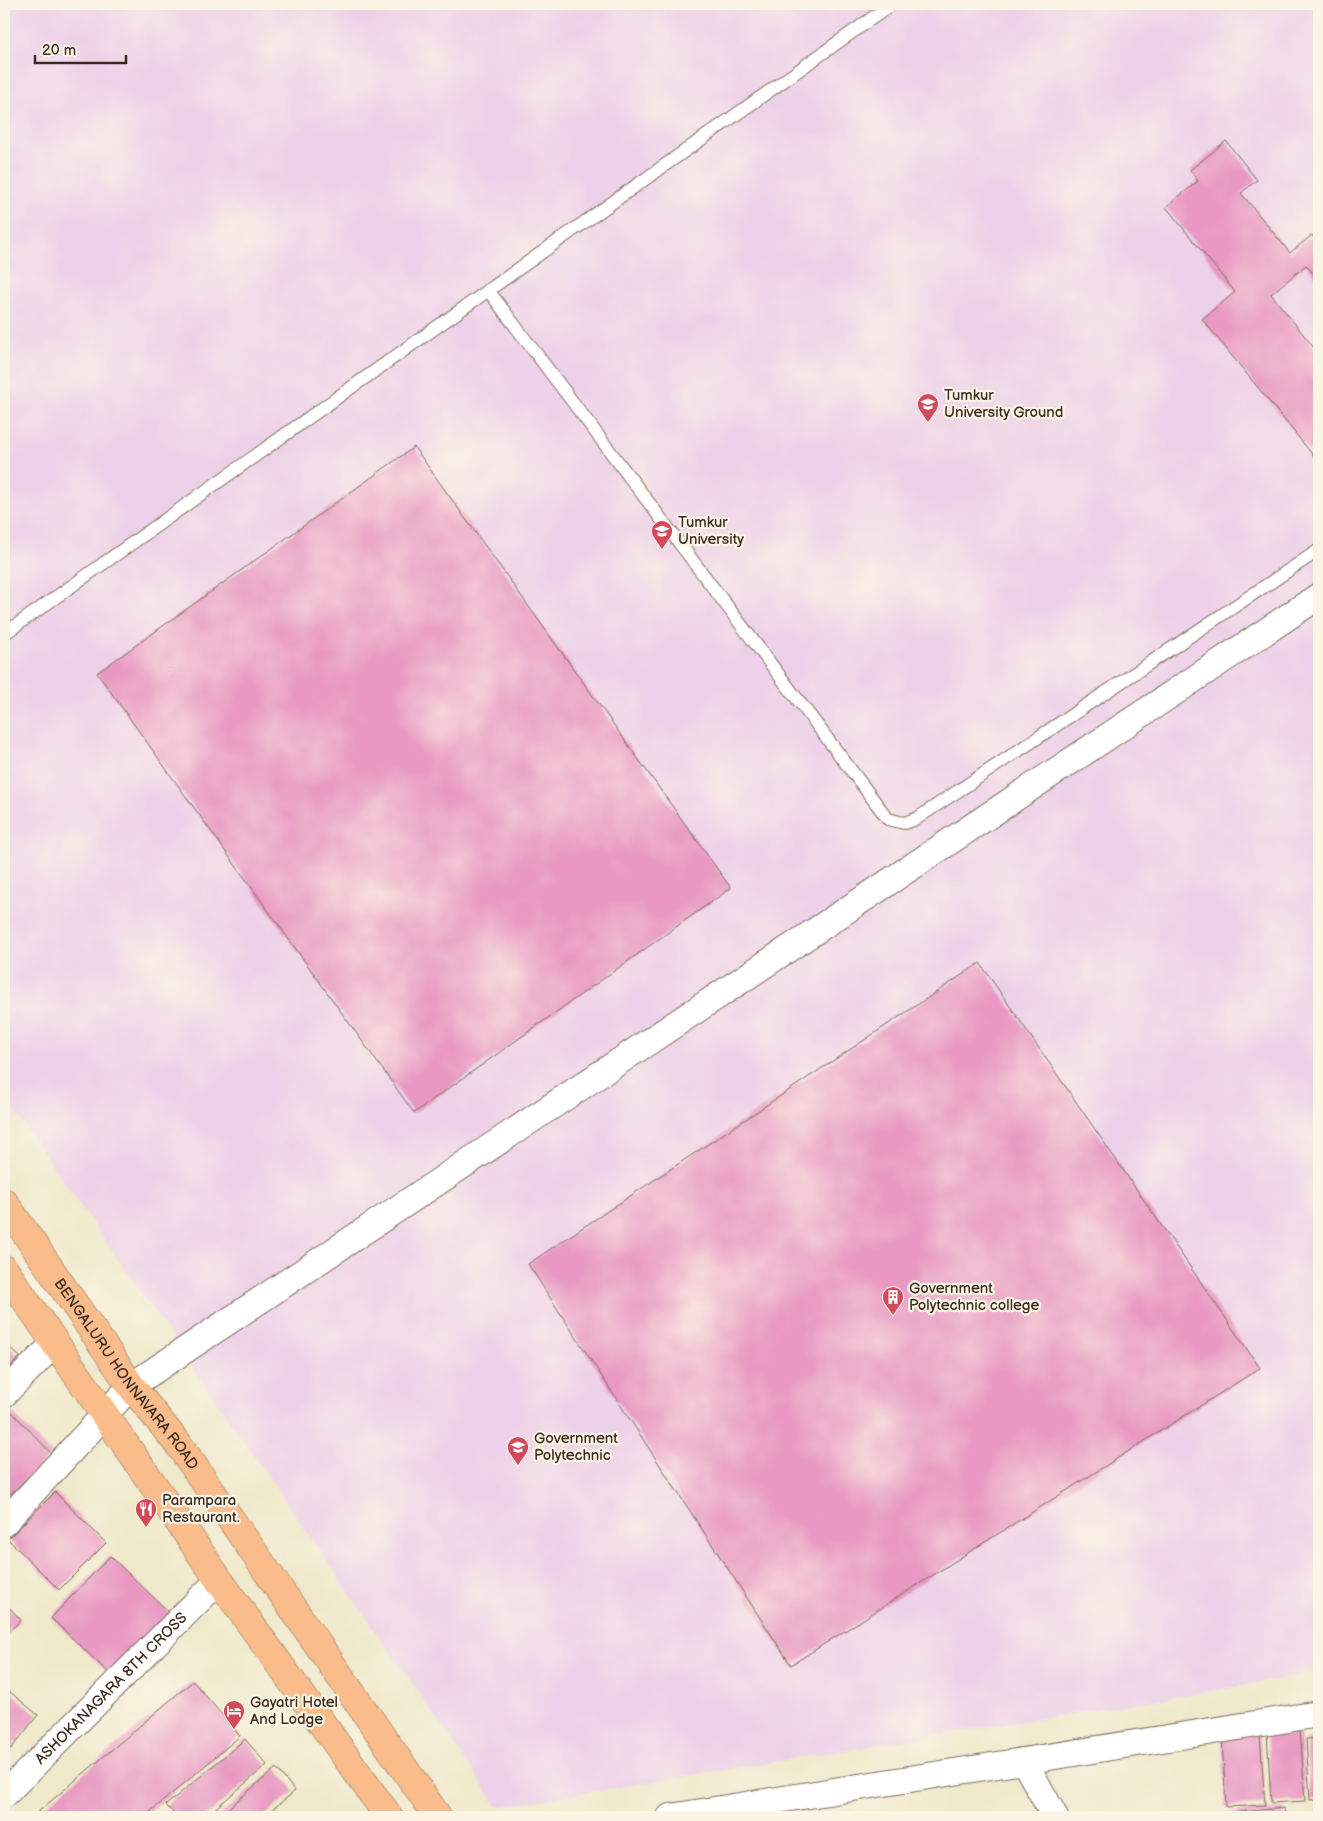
<svg xmlns="http://www.w3.org/2000/svg" width="1323" height="1821" font-family="'Balsamiq Sans',sans-serif">
	<style>
		.built { fill: #edd0e9 }
		.building { fill: #e898c2 }
		.lines { fill: none; stroke-linecap: round; stroke-linejoin: round }
		.service-casing { stroke: #7a6c5b; stroke-width: 14 }
		.minor-casing { stroke: #7a6c5b; stroke-width: 28 }
		.primary-casing { stroke: #7a6c5b; stroke-width: 29 }
		.service { stroke: #fff; stroke-width: 12 }
		.minor { stroke: #fff; stroke-width: 26 }
		.primary { stroke: #fabc8b; stroke-width: 28 }
		.labels { text-anchor: middle; stroke-width: 4.5; stroke-linejoin: round; paint-order: stroke }
		.poi-label { font-size: 15px; fill: #3b2a1e; stroke: #fcf5e5; text-anchor: start }
		.street-label { font-size: 15px; fill: #3b2a1e; stroke: #fcf5e5 }
	</style>
	<rect width="100%" height="100%" fill="#fcf5e5"/>
	<filter id="ink" filterUnits="userSpaceOnUse"><feTurbulence type="fractalNoise" baseFrequency=".02" numOctaves="2"/><feDisplacementMap in="SourceGraphic" scale="10" xChannelSelector="R" yChannelSelector="G"/><feConvolveMatrix kernelMatrix="1 2 1 2 8 2 1 2 1" color-interpolation-filters="sRGB"/></filter>
	<filter id="wash" filterUnits="userSpaceOnUse"><feTurbulence type="fractalNoise" baseFrequency=".0096" numOctaves="4" result="noise"/><feDisplacementMap in="SourceGraphic" scale="20" xChannelSelector="R" yChannelSelector="G"/><feGaussianBlur stdDeviation="1.12" result="paint"/><feColorMatrix in="noise" values="0 0 0 0 0 0 0 0 0 0 0 0 0 0 0 0 0 1.4 0 .05"/><feComposite in="paint" operator="in"/></filter>
	<g filter="url(#wash)">
		<rect width="100%" height="100%" fill="#efe8cb"/>
		<path class="built" d="M4 4H1319V1673L498 1807 4 1096Z"/>
		<g id="blocks">
			<path class="building" d="M1226 141 1257 180 1241 193 1290 253 1312 235 1319 245V280L1306 265 1271 294 1319 354V458L1317 460 1202 319 1235 292 1166 207 1198 181 1190 170Z
				M414 447 731 888 414 1113 97 673Z
				M980 963 1260 1368 791 1665 528 1264Z
				M4 1342 20 1357 4 1373Z
				M7 1407 52 1454 4 1500V1410Z
				M55 1492 106 1543 59 1590 8 1539Z
				M110 1556 172 1615 113 1677 51 1618Z
				M4 1602 21 1620 4 1636Z
				M193 1681 240 1736 144 1817H32Z
				M4 1687 38 1715 11 1749 4 1743Z
				M1300 1729 1305 1801 1271 1803 1267 1731Z
				M1260 1735 1265 1805 1226 1807 1222 1737Z
				M1319 1738V1800H1310L1306 1739Z
				M245 1739 267 1765 205 1817H177L166 1805Z
				M276 1768 295 1791 263 1817H218Z
				M1284 1808 1285 1817H1217L1216 1814Z"/>
		</g>
	</g>
	<g filter="url(#ink)">
		<use href="#blocks" fill-opacity="0" stroke="#7a6c5b" stroke-width="1"/>
		<g class="lines">
			<g class="service-casing">
				<path id="service" d="M488 290 888 819 904 823 916 819 1319 550
					M4 634 892 4"/>
			</g>
			<g class="minor-casing">
				<g id="minor">
					<path d="M4 1394 55 1343"/>
					<path d="M4 1523 131 1386 1319 596"/>
					<path d="M1024 1761 1055 1817"/>
					<path id="s1" d="M4 1795 219 1580"/>
					<path d="M670 1817 1319 1714"/>
				</g>
			</g>
			<g class="primary-casing">
				<g id="primary">
					<path id="s2" d="M4 1202 131 1386 179 1445 438 1817"/>
					<path d="M4 1269 219 1580 389 1817"/>
				</g>
			</g>
			<use href="#service" class="service"/>
			<use href="#minor" class="minor"/>
			<use href="#primary" class="primary"/>
		</g>
	</g>
	<defs>
		<g id="university-pin" transform="scale(1.125)"><path d="M0 17L-7.5 6A9.5 9.5 0 1 1 7.5 6Z" fill="#d1495b" stroke="#fcf5e5"/><path d="M0-5L7-2L0 1L-7-2ZM-4 1L0 2.5L4 1V4Q0 6-4 4Z" fill="#fff"/></g>
		<g id="building-pin" transform="scale(1.125)"><path d="M0 17L-7.5 6A9.5 9.5 0 1 1 7.5 6Z" fill="#d1495b" stroke="#fcf5e5"/><path d="M-4-6H4V6H1V3H-1V6H-4ZM-2.5-4.3h1.7v1.8h-1.7ZM.8-4.3h1.7v1.8H.8ZM-2.5-1h1.7V.8h-1.7ZM.8-1h1.7V.8H.8Z" fill="#fff"/></g>
		<g id="restaurant-pin" transform="scale(1.125)"><path d="M0 17L-7.5 6A9.5 9.5 0 1 1 7.5 6Z" fill="#d1495b" stroke="#fcf5e5"/><path d="M-5-6h1v4h1v-4h1v4h1v-4h1v5L-1.5 .5V6h-2V.5L-5-1ZM5-6V6H3V1.5H1.5Q1.5-4 5-6Z" fill="#fff"/></g>
		<g id="hotel-pin" transform="scale(1.125)"><path d="M0 17L-7.5 6A9.5 9.5 0 1 1 7.5 6Z" fill="#d1495b" stroke="#fcf5e5"/><path d="M-6-4.5h1.5V1H6V5H4.5V3h-9V5H-6ZM-4 0a1.8 1.8 0 1 1 3.6 0ZM.5 0V-2.5h3Q6-2.5 6 0Z" fill="#fff"/></g>
	</defs>
	<g fill-rule="evenodd">
		<use href="#university-pin" x="928" y="404"/>
		<use href="#university-pin" x="662" y="531"/>
		<use href="#building-pin" x="893" y="1297"/>
		<use href="#university-pin" x="518" y="1447"/>
		<use href="#restaurant-pin" x="146" y="1509"/>
		<use href="#hotel-pin" x="234" y="1711"/>
	</g>
	<g class="labels">
		<g class="poi-label">
			<text x="944" y="400">Tumkur<tspan x="944" dy="17">University Ground</tspan></text>
			<text x="678" y="527">Tumkur<tspan x="678" dy="17">University</tspan></text>
			<text x="909" y="1293">Government<tspan x="909" dy="17">Polytechnic college</tspan></text>
			<text x="534" y="1443">Government<tspan x="534" dy="17">Polytechnic</tspan></text>
			<text x="162" y="1505">Parampara<tspan x="162" dy="17">Restaurant.</tspan></text>
			<text x="250" y="1707">Gayatri Hotel<tspan x="250" dy="17">And Lodge</tspan></text>
		</g>
		<g class="street-label">
			<text dy="5" stroke="none"><textPath href="#s2" startOffset="211">BENGALURU HONNAVARA ROAD</textPath></text>
			<text dy="5" stroke="none"><textPath href="#s1" startOffset="151">ASHOKANAGARA 8TH CROSS</textPath></text>
		</g>
	</g>
	<rect width="1323" height="1821" fill="none" stroke="#fcf5e5" stroke-width="20"/>
	<path d="M35 55v8h91v-8" fill="none" stroke="#3b2a1e" stroke-width="2.5"/>
	<text x="42" y="55" font-size="15" fill="#3b2a1e" stroke="#fcf5e5" stroke-width="4" paint-order="stroke">20 m</text>
</svg>
